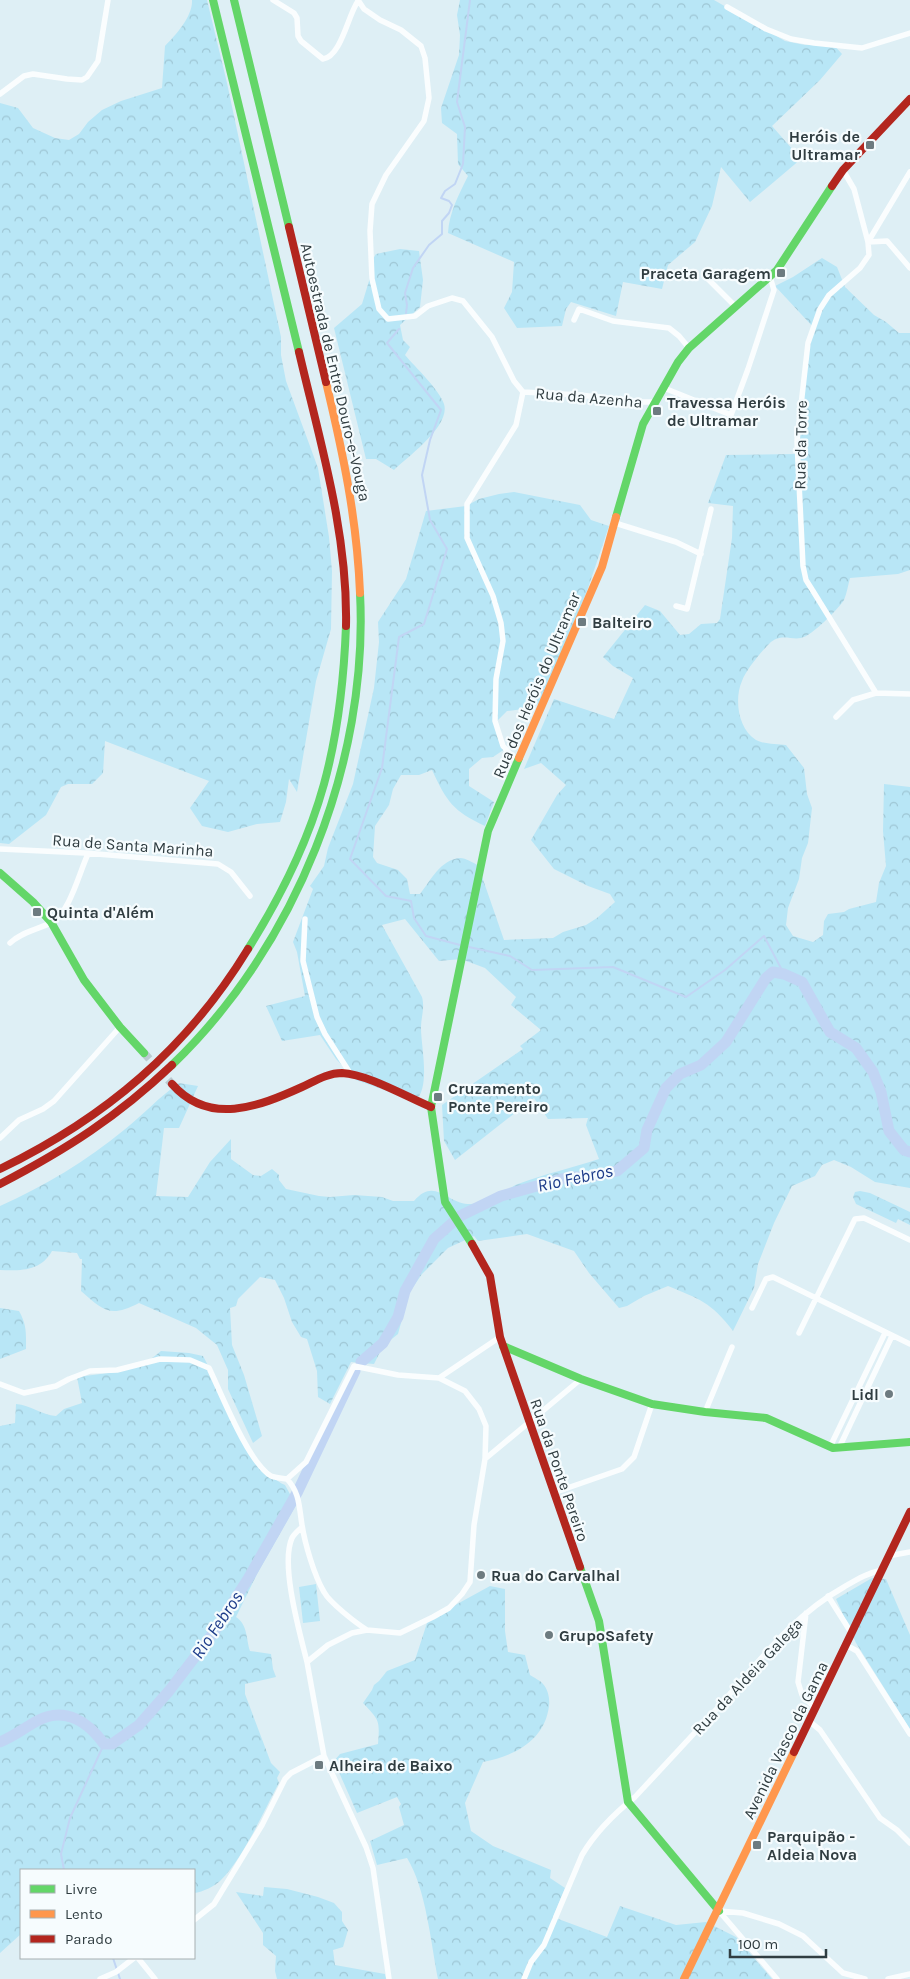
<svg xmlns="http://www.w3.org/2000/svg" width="910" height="1979" font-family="Karla,sans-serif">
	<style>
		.forest { fill: url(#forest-crowns) }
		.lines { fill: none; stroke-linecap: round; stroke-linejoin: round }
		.stream { stroke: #c1d5f4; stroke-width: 2 }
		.river { stroke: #c1d5f4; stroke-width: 11 }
		.secondary-tunnel { stroke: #bbcbd1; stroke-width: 8; stroke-dasharray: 8 4; stroke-linecap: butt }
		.street { stroke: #fafdfe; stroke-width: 5.5 }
		.fast { stroke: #63d668; stroke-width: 8 }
		.slow { stroke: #ff974d; stroke-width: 8 }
		.jam { stroke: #b3261e; stroke-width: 8 }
		.poi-dot { fill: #6d7b80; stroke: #f6fcfe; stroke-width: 2 }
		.labels { text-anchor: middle; stroke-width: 4.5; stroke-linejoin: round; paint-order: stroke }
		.poi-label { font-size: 16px; font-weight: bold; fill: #303d41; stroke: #f6fcfe; text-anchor: start }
		.street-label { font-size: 16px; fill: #303d41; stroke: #f6fcfe }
		.water-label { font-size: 18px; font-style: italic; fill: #1d3c8a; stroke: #f6fcfe }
	</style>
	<defs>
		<pattern id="forest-crowns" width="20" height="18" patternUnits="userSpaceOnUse" patternTransform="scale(1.25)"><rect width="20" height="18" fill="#b8e6f6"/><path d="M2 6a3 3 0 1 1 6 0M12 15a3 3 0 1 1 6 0" fill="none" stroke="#9ec6d4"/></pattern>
	</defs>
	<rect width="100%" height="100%" fill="#deeff5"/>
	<path class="forest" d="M192 0H207L227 83 281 337V355L286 381 318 468 329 537 332 571 331 629 316 681 297 792 289 779 286 802 280 822 257 824 228 832 202 826 190 808 209 781 105 741 103 773 92 784H68L61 787 46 815 9 844 0 843V103L18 108 33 128 55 138 69 140 79 134 88 122 102 110 121 101 162 88 165 46C176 35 193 16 192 0Z
		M460 0H714L785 41 805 45 833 44 842 54 820 80 772 126 801 159 750 202 721 167 712 206 695 242 668 265 662 289 623 282 616 316 571 302 566 309 562 326 517 328 504 308 512 292 514 262 448 233C449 213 459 194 468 176L458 164 457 134 442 123 441 108 459 55 460 35 457 15Z
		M400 249 419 251 423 280 420 307 400 325 403 340 410 347 405 355C415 367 439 389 444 404 451 426 407 457 394 470L376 459H366L334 328 362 304 369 281 371 262 376 254Z
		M822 258 837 267 845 287 874 315 886 322 899 333H910V570L898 574 850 578C848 585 847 593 844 600 838 609 812 636 801 638 790 640 780 633 769 644 761 652 746 670 742 681 734 699 738 729 756 740 763 744 777 744 786 745L804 768 807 794 812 808 808 843 802 858 799 879 788 908 786 925 793 936 813 942 823 935 824 921 828 914 844 912 849 909 876 902 879 883 886 866 883 831 884 784 910 787V1188L875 1182 851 1167 834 1160 822 1165 815 1176 792 1186 774 1223 758 1264 754 1288 733 1331C711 1302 699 1299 668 1286L644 1296 627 1306 619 1308 589 1273 574 1251 527 1234 478 1241 474 1236 448 1248 422 1274 409 1293 398 1334 383 1346 374 1364 351 1362 330 1404 318 1397 317 1371 307 1339 301 1337 292 1322 284 1298 275 1280 260 1277 238 1299 236 1306 230 1308 232 1345 244 1375 262 1436 253 1443 228 1389V1370L217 1345 196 1328 139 1303C110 1318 104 1311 81 1291L82 1259H80L77 1253 52 1251C41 1271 21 1271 0 1270V1206C43 1187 88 1160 124 1130 143 1115 159 1097 179 1083L198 1086 179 1128H164L156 1196 188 1197 210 1162 231 1139V1159L253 1175 261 1176 272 1169 279 1175V1180L286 1189 319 1196 330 1197 354 1195 382 1197 393 1201H414C435 1177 446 1203 468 1204 478 1205 493 1199 501 1194 507 1191 512 1186 518 1184 544 1174 572 1168 599 1159L586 1125 588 1118 548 1119 534 1098 455 1160 444 1141 442 1105 523 1049 520 1046 541 1030 511 1005 516 997 485 968 461 959 439 961 405 919 382 925 422 997C425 1008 421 1017 421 1028 421 1047 431 1088 415 1101L356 1080 336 1059 320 1035 282 1041 266 1006 305 996 297 952 293 942 313 889 310 886 324 866 328 848 353 784 374 688 379 642 378 622 406 579 426 511 466 506 479 499 499 494 514 492 580 505 591 520 609 526 587 591 540 703 531 708 507 711 497 721 505 749 493 757 482 758 469 769V786L494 802 485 826C453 811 447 802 432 770L419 775H401L393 789 389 805 375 826 373 857 377 863 398 870 407 879 410 894H420C431 880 440 860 460 858 466 858 473 863 478 865L504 940 553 938 563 932 586 925 597 918 615 902 610 894 588 886 554 869 531 840 557 795 566 785 541 763 524 769 554 699 614 719 633 678 613 666 603 657 645 605 660 611 680 635 689 634 701 624 717 623 720 619 732 538 733 506 708 503 726 455 798 454 808 347 814 328 775 286 793 277Z
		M860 1191 870 1193 910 1212V1225L898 1219 896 1223 856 1204 853 1197 855 1192Z
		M0 1308 19 1311C27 1325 26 1334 26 1349L0 1359Z
		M161 1351 189 1353 203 1356C220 1387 254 1473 285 1485L296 1505 257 1574 236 1617C248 1625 246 1639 250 1651L271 1654 273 1669 276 1677 245 1684V1694L271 1763 280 1772 277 1778 279 1783C263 1812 244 1857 221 1880 215 1886 203 1892 194 1893V1870H21V1934L0 1953V1426L15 1423 16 1404C31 1405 41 1415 56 1416L64 1409 82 1403 77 1377 116 1372 146 1363Z
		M872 1578 886 1579 910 1635V1729L856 1643 836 1599Z
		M316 1584 320 1621 303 1623 299 1587Z
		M490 1586 505 1589V1631L508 1652 525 1655 530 1675C534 1678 540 1680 543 1684 548 1689 550 1699 549 1706 545 1740 515 1756 483 1762L465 1803 471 1831 493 1846 551 1870 550 1878 565 1888 553 1917 607 1937 620 1906 676 1925 706 1922 736 1937 772 1979H438C431 1944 426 1888 407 1858L377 1865 370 1841 404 1825 399 1807 401 1804 397 1797 357 1813 334 1761 340 1754 378 1744C380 1720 379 1720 363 1703L372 1690 374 1685 379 1681 387 1671 415 1660 428 1620Z
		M264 1887 287 1889 318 1897 334 1903 342 1912V1921L348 1930 343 1947 333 1950 335 1965 385 1974 386 1979H277L275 1971 276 1956 263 1945V1933L236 1892 263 1896Z"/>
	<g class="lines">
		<path class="stream" d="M406 313 407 305 405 293 413 268 429 245 442 234V221L449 213 452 205 449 201 441 198 445 191 455 184 463 164 465 127 457 102 470 0
			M399 329 387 343 441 410 430 440 422 475 430 520 447 549 424 624 399 637 382 768 350 859 386 896 411 901 414 918 426 936 460 945
			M469 947 510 956 532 970 613 967 686 997 725 970 764 936 784 974
			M64 1870 61 1854 70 1818 104 1744
			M113 1958 120 1979"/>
		<path class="river" d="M361 1362 383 1343 398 1317 405 1291 434 1239 460 1216 501 1196 569 1177H590L617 1171 644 1148 647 1130 666 1088 680 1074 701 1065 726 1042 766 978 773 972 784 974 802 982 830 1032 856 1048 873 1072 881 1092 889 1131 904 1150 910 1152
			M0 1742C15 1736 24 1728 37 1721 65 1706 88 1722 104 1744H112L139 1725 169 1691 214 1632 248 1579 298 1491 355 1371"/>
		<path class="secondary-tunnel" d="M144 1053 172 1084"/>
		<path class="street" d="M273 0 294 13 297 18 298 36 301 41 323 59C341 57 348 15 358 1
			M358 0 364 9 380 20 401 30 421 46 425 58 429 98 424 121 386 175 372 204 370 231 372 279 379 309 388 319 415 316 428 306 452 298 463 301 492 337 514 381 523 392 580 395 640 402H655
			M727 7 766 29 791 39 814 43 862 48 910 33
			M0 94 24 76 33 74 67 79 82 80 87 77 98 61 108 0
			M843 170 854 189 868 242 869 255 860 268 829 295 820 309 808 343 797 441 803 566 806 580 813 591 876 693 910 694
			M868 242 910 172
			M868 242 887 241 910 268
			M706 277 736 307
			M574 320 579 309 613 321 669 328 679 336 689 348
			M664 388 731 415 748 369 774 290 770 277
			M615 523 676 542 701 554
			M676 606 687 609 711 509
			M836 717 853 700 876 693
			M518 763 503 746 495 721 496 679 503 641 501 623 493 596 467 538V504L516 425 523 392
			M0 849 85 853 218 864 231 872 250 896
			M305 919 303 961 317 1017 325 1034 350 1073
			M10 943C23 931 38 930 52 922 70 912 79 873 88 854
			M0 1138 19 1120 43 1109 54 1101 120 1027
			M752 1308 766 1279 773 1277 910 1344
			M799 1333 855 1219 864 1218 910 1240
			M0 1384 24 1393 56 1386 69 1379 90 1371 117 1370 160 1359 190 1360 209 1368C222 1395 248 1462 271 1476 276 1478 282 1478 287 1479L306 1462 354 1366 398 1375 439 1378 500 1337
			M705 1412 732 1347
			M830 1447 885 1333
			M839 1448 892 1336
			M485 1459 581 1379
			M287 1479C300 1493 299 1507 302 1525 305 1544 314 1575 324 1592 330 1603 356 1623 367 1630
			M553 1493 622 1469 634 1457 652 1404
			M302 1527C299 1530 294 1534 292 1538 280 1564 300 1634 307 1662
			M888 1556 910 1552
			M828 1596 852 1634
			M806 1613 798 1682 802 1695 815 1708
			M846 1645 857 1651 910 1734
			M809 1721 820 1730 880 1818 897 1830 910 1843
			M719 1911 743 1913 779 1924 803 1936 843 1973 865 1979
			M719 1911 777 1979
			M194 1920 214 1904 262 1825 285 1779 291 1773 324 1756
			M138 1958 155 1979
			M100 1979 116 1972 134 1958
			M389 1979 373 1868 366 1847 324 1756 307 1662 328 1645 352 1633 367 1630 400 1633 433 1617 449 1608 462 1594 470 1582 474 1525 485 1459 486 1426 479 1409 465 1391 439 1378
			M524 1979 531 1962 544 1945 582 1855C595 1833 615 1813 635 1797 661 1769 687 1741 713 1713 754 1668 790 1617 844 1587 856 1580 867 1573 882 1570
			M888 1979 910 1974"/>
		<path class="fast" d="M213 0 299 352
			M234 0 289 227
			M616 517 643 424 678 362 689 348 777 270 832 186
			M0 873 33 902 51 922 84 980 120 1027 144 1053
			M248 949C280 898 308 842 324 784 338 733 344 678 346 626
			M172 1065C295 947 369 763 360 593
			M472 1244 445 1202 431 1107 488 831 519 758
			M503 1346 581 1379 652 1404 705 1412 766 1418 833 1448 910 1442
			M580 1567 599 1621 628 1802 719 1911"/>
		<path class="slow" d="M326 382C343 453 357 519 360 593
			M519 758 602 567 616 517
			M684 1979 794 1752"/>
		<path class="jam" d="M832 186 843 170 910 99
			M289 227 326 382
			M299 352C320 442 348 533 346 626
			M172 1084C209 1126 258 1107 302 1087 315 1081 327 1073 342 1073 367 1074 407 1097 431 1107
			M0 1169C105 1118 187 1049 248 949
			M0 1184C67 1149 117 1117 172 1065
			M472 1244 490 1276 500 1337 580 1567
			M794 1752 910 1512"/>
	</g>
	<g class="poi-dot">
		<rect x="865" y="140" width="10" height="10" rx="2.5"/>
		<rect x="776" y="268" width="10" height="10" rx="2.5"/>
		<rect x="652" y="406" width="10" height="10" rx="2.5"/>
		<rect x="577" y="617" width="10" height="10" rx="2.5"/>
		<rect x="32" y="907" width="10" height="10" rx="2.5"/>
		<rect x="433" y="1092" width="10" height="10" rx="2.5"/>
		<circle cx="889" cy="1394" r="5"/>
		<circle cx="481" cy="1575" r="5"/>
		<circle cx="549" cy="1635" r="5"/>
		<rect x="314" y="1760" width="10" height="10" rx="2.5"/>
		<rect x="752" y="1840" width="10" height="10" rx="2.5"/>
	</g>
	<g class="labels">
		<g class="poi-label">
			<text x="860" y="142" text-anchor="end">Heróis de<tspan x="860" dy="18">Ultramar</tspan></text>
			<text x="771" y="279" text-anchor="end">Praceta Garagem</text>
			<text x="667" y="408">Travessa Heróis<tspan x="667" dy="18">de Ultramar</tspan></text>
			<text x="592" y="628">Balteiro</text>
			<text x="47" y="918">Quinta d'Além</text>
			<text x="448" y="1094">Cruzamento<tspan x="448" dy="18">Ponte Pereiro</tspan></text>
			<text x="879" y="1400" text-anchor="end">Lidl</text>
			<text x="491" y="1581">Rua do Carvalhal</text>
			<text x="559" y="1641">GrupoSafety</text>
			<text x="329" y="1771">Alheira de Baixo</text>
			<text x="767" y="1842">Parquipão -<tspan x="767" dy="18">Aldeia Nova</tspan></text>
		</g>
		<g class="street-label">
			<text transform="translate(336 372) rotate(77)" y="6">Autoestrada de Entre Douro-e-Vouga</text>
			<text transform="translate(589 397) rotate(5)" y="6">Rua da Azenha</text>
			<text transform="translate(800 445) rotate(-89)" y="6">Rua da Torre</text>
			<text transform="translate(536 685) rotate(-67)" y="6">Rua dos Heróis do Ultramar</text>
			<text transform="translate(133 845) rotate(4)" y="6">Rua de Santa Marinha</text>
			<text transform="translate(560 1470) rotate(71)" y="6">Rua da Ponte Pereiro</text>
			<text transform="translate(747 1676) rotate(-47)" y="6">Rua da Aldeia Galega</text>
			<text transform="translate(785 1740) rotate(-64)" y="6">Avenida Vasco da Gama</text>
		</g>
		<g class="water-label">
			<text transform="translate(575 1178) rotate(-12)" y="6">Rio Febros</text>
			<text transform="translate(217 1625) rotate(-56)" y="6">Rio Febros</text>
		</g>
	</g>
	<rect x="20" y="1869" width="175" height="90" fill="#f6fcfe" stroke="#a7b0b2"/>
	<rect x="30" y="1885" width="25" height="8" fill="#63d668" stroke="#a7b0b2"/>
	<text x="65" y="1894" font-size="15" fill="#303d41">Livre</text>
	<rect x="30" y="1910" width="25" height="8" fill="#ff974d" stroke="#a7b0b2"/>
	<text x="65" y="1919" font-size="15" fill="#303d41">Lento</text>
	<rect x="30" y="1935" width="25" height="8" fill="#b3261e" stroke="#a7b0b2"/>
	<text x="65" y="1944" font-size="15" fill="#303d41">Parado</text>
	<path d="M730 1949v8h96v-8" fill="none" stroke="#303d41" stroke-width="2.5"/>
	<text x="738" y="1949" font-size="15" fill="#303d41" stroke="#f6fcfe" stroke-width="4" paint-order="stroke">100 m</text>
</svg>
